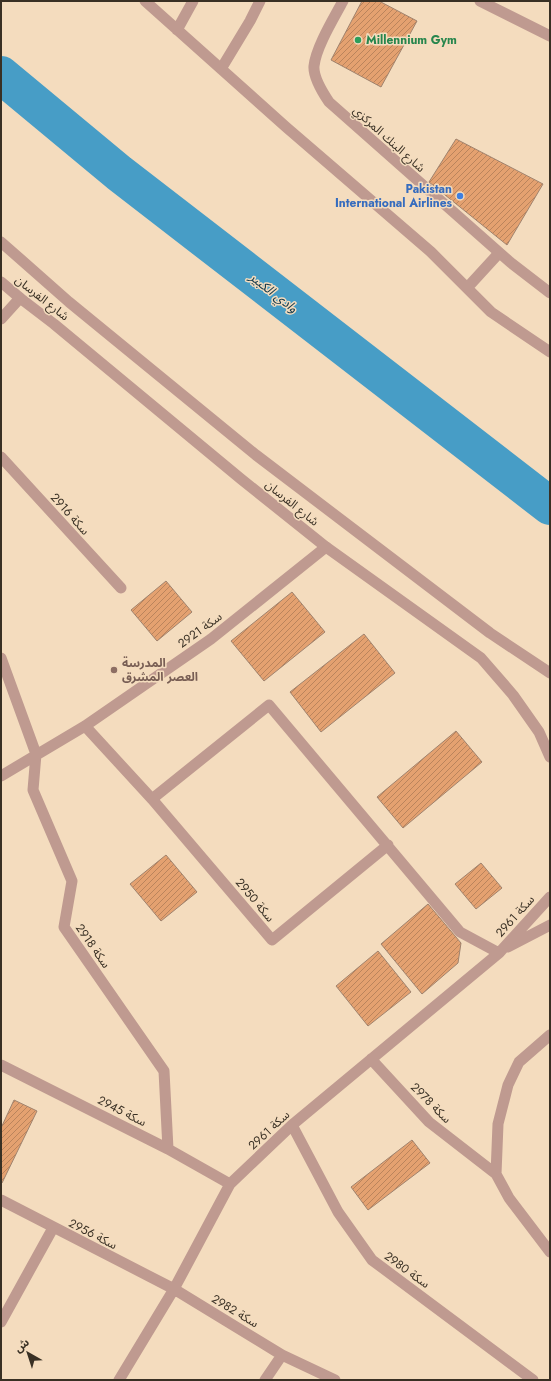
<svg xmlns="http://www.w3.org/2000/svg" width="551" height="1381" font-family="Jost,'Noto Sans Arabic',sans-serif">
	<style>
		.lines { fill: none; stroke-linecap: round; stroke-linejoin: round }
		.river { stroke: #479dc6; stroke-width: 38 }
		.building { fill: url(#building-hatch); stroke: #a0836e }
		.service { stroke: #bf9a90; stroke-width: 11 }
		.minor { stroke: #bf9a90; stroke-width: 11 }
		.tertiary { stroke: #bf9a90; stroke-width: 11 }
		.leisure-dot { fill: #2e9e5b; stroke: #f4dcbe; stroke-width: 1.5 }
		.shop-dot { fill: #3f7fe0; stroke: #f4dcbe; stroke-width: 1.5 }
		.education-dot { fill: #8d6e63; stroke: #f4dcbe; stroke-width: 1.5 }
		.labels { text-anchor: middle; stroke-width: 3; stroke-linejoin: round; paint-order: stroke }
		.leisure-label { font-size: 12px; font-weight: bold; fill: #27864d; stroke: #f4dcbe; text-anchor: start }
		.street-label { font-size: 12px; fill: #393024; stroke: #f4dcbe }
		.shop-label { font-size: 12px; font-weight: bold; fill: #366cbe; stroke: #f4dcbe; text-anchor: end }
		.education-label { font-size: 12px; font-weight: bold; fill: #785e54; stroke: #f4dcbe; text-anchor: start }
		.water-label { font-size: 13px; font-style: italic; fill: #12384a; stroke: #f4dcbe }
	</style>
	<defs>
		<pattern id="building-hatch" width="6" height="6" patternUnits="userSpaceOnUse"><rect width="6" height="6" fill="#e4a170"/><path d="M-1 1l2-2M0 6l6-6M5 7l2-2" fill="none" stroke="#ba845c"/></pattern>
	</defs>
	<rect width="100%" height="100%" fill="#f4dcbe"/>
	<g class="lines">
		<path class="river" d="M1 75 119 173 550 506"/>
	</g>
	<path class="building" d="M362 1H379L417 21 381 87 331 60Z
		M456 139 543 184 507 245 429 182Z
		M166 581 192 612 157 641 131 610Z
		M292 592 325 632 264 681 231 641Z
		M364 634 395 673 321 732 290 692Z
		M456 731 482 762 403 828 377 797Z
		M166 855 197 892 161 921 130 884Z
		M481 863 502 888 476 909 455 884Z
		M428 904 461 943 458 963 422 994 381 944Z
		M378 951 411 992 368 1026 336 986Z
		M14 1100 37 1111 2 1183 1 1182V1128Z
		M412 1140 430 1163 368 1210 351 1187Z"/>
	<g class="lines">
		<path class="service" d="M145 1 286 127 431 252 491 312 550 352
			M177 30 193 1
			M221 69 250 21 260 1
			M467 288 499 253"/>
		<path class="minor" d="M480 1 550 36
			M1 319 20 298
			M1 457 121 588
			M1 658 36 754 33 790 72 881 64 927 164 1071 168 1149
			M85 726 152 799 272 940 388 845
			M1 776 85 726 211 639 326 547
			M152 799 269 705 460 932 499 953
			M508 947 550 925
			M371 1059 429 1122 496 1174 509 1198 550 1252
			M1 1065 168 1149 230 1184
			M292 1125 338 1212 372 1260 533 1380
			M496 1174 498 1124 508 1085 519 1062 550 1035
			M1 1200 174 1289 282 1355 335 1380
			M1 1322 53 1228
			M119 1380 174 1289 230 1184 292 1125 499 953 550 897
			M265 1380 282 1355"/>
		<path class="tertiary" d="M343 1C334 18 316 47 314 66 313 77 323 93 329 102L510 262 550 293
			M1 242 69 302 256 455 490 633 550 673
			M1 282 20 298 54 324 241 479 326 547 481 658 513 695 539 732 550 757"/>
	</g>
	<circle class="leisure-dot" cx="358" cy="40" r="4"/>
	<circle class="shop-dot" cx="460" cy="196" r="4"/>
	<circle class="education-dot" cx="114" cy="670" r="4"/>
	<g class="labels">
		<g class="leisure-label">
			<text x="366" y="44">Millennium Gym</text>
		</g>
		<g class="street-label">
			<text transform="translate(389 139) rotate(42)" y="4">شارع البنك المركزي</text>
			<text transform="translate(42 298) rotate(38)" y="4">شارع الفرسان</text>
			<text transform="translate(292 503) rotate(39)" y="4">شارع الفرسان</text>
			<text transform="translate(70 514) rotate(48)" y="4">سكة 2916</text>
			<text transform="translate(200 630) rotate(-36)" y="4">سكة 2921</text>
			<text transform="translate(255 900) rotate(50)" y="4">سكة 2950</text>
			<text transform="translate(515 916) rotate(-48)" y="4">سكة 2961</text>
			<text transform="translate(93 946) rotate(55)" y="4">سكة 2918</text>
			<text transform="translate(431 1103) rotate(45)" y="4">سكة 2978</text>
			<text transform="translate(122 1111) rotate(27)" y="4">سكة 2945</text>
			<text transform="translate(269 1130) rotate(-43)" y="4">سكة 2961</text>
			<text transform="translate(93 1234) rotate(27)" y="4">سكة 2956</text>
			<text transform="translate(407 1270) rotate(36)" y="4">سكة 2980</text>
			<text transform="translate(235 1311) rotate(31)" y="4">سكة 2982</text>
		</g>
		<g class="shop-label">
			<text x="452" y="193">Pakistan<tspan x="452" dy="14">International Airlines</tspan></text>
		</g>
		<g class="education-label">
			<text x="122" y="667">المدرسة<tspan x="122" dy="14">العصر المشرق</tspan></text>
		</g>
		<g class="water-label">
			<text transform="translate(274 292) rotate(38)" y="5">وادي الكبير</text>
		</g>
	</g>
	<rect width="551" height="1381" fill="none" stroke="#393024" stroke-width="4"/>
	<g transform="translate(28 1353) rotate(321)" stroke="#f4dcbe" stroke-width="3" paint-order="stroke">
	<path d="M0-3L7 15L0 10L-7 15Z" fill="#393024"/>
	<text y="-6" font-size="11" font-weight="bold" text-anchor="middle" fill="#393024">ش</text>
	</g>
</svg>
